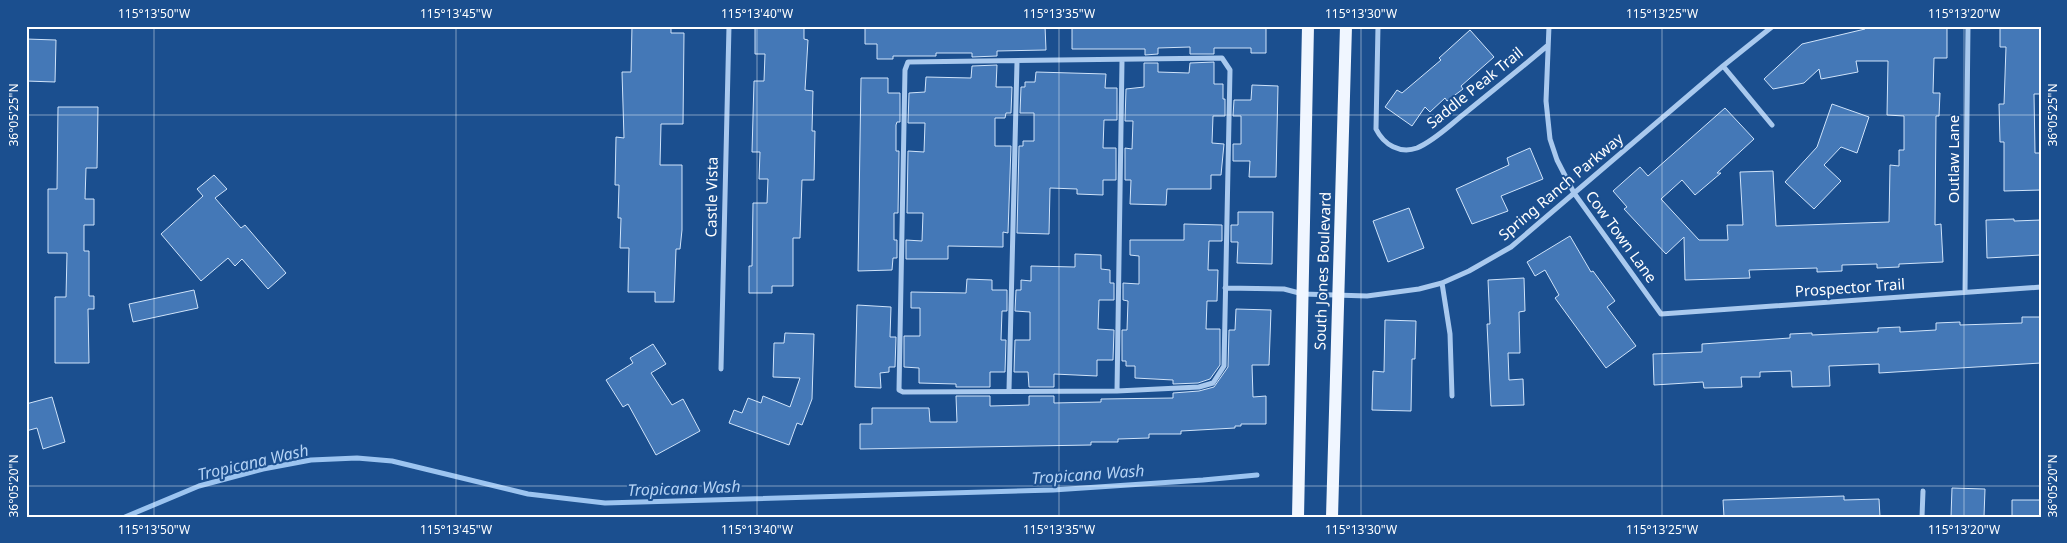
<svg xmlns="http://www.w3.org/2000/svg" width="2067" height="543" font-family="'Noto Sans',sans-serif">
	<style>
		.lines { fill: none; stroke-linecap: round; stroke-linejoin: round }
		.stream { stroke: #9cc4f0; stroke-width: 5 }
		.building { fill: #4478b7; stroke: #cfe3fa }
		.minor { stroke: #a9c9ee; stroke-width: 5 }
		.primary { stroke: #f0f6ff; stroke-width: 12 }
		.ticks { fill: none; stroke: #fff; stroke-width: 1; stroke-opacity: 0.45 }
		.labels { text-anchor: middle; stroke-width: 4; stroke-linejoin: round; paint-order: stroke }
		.street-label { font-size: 15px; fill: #fff; stroke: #1b4f8f }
		.water-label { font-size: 16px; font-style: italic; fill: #b5d3f5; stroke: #1b4f8f }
		.neatline { fill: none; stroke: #fff; stroke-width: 2 }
		.ticks-label { font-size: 12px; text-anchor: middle; fill: #fff }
	</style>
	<rect width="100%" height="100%" fill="#1b4f8f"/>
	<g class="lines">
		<path class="stream" d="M125 517 199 486 263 469 311 460 357 458 392 461 528 494 605 503 1053 490 1203 480 1257 475"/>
	</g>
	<path class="building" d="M632 26H671V33H684L683 124H661L660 165H682V230L680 249H676L674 302H655V292H628L629 248H620L621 218H618L619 185H615L616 137 624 138 622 72H631Z
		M755 26H804V39L808 40 805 90 813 91 812 131H815L814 180H802L800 238H793V286H772V293H749V266H752L753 203H767L768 179H759L760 152H752L754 81H764L765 54H755Z
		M865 26H1045L1046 50 997 51V56L972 57V53H936V56H893V59H877V44H865Z
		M1072 26H1266V53H1251V48H1214V54H1190V47L1158 48V54L1145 55V49H1072Z
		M1865 26H1947V58H1934L1933 93H1940L1939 116H1936L1935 225 1941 224 1943 262 1899 264V267L1877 268V264L1842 265V271L1817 272V268L1749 270 1750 278 1685 280 1684 237 1666 254 1624 209 1627 207 1613 191 1640 167 1648 176 1725 108 1754 139 1717 173H1721L1695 195 1682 180 1661 199 1699 240H1728L1727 225H1743L1740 172 1773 171 1776 226 1889 222 1890 165 1899 166V150H1904V116L1887 115 1888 61H1856L1858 72 1821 79 1819 69 1804 83 1773 89 1764 79 1802 44 1865 29Z
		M2000 26H2041V94H2034L2035 153H2041V190L2004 191V142H2000L1999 104H2004L2006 47H2000Z
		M1470 30 1494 57 1461 86 1463 89 1447 101 1445 98 1430 112 1425 107 1412 126 1385 107 1397 90 1402 93 1441 60 1439 58Z
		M26 39 56 40 55 82 26 81Z
		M1214 62V84H1223V99H1225V116H1213L1212 143 1224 144 1221 175H1211V189H1167L1166 205 1130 204 1131 180H1125V148L1132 149 1133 121H1125L1126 89 1144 87V63H1158V72L1189 73 1190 63Z
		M997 65 996 87H1012L1011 113H1006L1005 118H995V146H1011L1008 233 1003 232V247L948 246V259H906V240L922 241 923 213H907L908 151 924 152 925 123H908L909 93 925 92 926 77 971 78 972 66Z
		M1036 72 1106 74 1105 88H1117V120H1104L1103 148H1116V180H1103V195L1077 194V189L1050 188 1049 234 1017 233 1019 146H1023V141H1034V113H1020L1021 87H1025V82H1035Z
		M861 78H888V93H900V122H897L896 125V151H899L898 213H894V240H897V258H893L892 270 858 271Z
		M1252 85 1278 86 1276 177H1249L1250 161H1233V144H1241V116H1233L1234 100H1251Z
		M1832 104 1869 117 1857 153 1841 147 1824 165 1841 181 1814 209 1785 182 1817 147Z
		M58 107H98L97 168H86L85 199H94V225H84V251H89V296H94V309H88L89 363H55V297H66L67 253H48V189H57Z
		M1530 148 1543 179 1501 196 1508 211 1472 224 1456 189 1509 165 1507 158Z
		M214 175 227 189 215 198 241 228 245 225 286 273 268 289 242 259 235 266 228 258 201 281 161 234 203 196 197 189Z
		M1409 208 1424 248 1388 262 1373 221Z
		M1238 212H1273L1272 264 1237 263 1238 242H1231V225H1238Z
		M2014 219V221L2041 220V255L1987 258 1986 220Z
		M1184 224 1222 225V241H1209L1208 270H1218L1217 301H1207L1206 329H1220V365L1210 379 1198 383 1173 384V380L1135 378V366H1126V361H1122V330H1127L1128 301 1123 300V283L1139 284V256L1130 255V240H1184Z
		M1570 236 1591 272 1593 271 1615 301 1607 307 1636 346 1606 368 1555 298 1559 295 1545 270 1535 276 1527 262Z
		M1075 254 1101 255V269L1110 270V283H1114V300H1099L1098 329 1114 330 1113 360H1097V376L1054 374V387H1029L1028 372H1014L1015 340H1030V312L1015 311 1016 290H1021V280L1031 281V266L1075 267Z
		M1524 278 1525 311 1519 312 1520 353H1508L1509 380 1523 379 1524 405 1491 406 1487 324H1490L1488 280Z
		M967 279 992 280V290H1007V311H1002L1001 340H1006L1005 372H990V387H956V384L919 383V368L904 367V336H920V308H911V292L966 293Z
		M194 290 198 308 133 322 129 304Z
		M857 305 891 307 890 337H896L895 367H889V372L880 373 881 388 855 387Z
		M1236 309 1271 310 1269 365H1252L1253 397 1266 396V424H1241V426H1235V428L1181 431V434H1149V438L1118 439V442H1091V445L860 449V424H872V408H929L930 422H957L956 396H990V406L1029 405V396H1054V403L1101 402V399L1173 398V393L1199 391 1214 387 1228 367 1229 330H1235Z
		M2022 317H2041V363L1879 373V364L1829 366 1830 386 1792 387 1791 371 1760 372V377H1741L1742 387 1704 388 1703 382 1654 385 1653 354 1702 352V344L1790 338V334L1812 333V335L1878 332V328L1900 327V332L1936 330V323L1960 322V325L2022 323Z
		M1385 320 1416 321 1415 359H1412L1411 411 1372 410 1373 371 1384 372Z
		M785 333 814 334 812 399 802 425 797 423 789 445 729 423 734 410 742 413 748 398 761 403 763 396 790 407 800 378 773 377 774 343H784Z
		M653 344 666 364 651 373 672 405 683 399 700 431 656 455 628 404 623 407 606 380 633 363 630 358Z
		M52 397 65 442 43 449 37 428 26 431V404Z
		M1952 488 1985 489 1984 517H1951Z
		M1844 496V500L1879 499 1880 517H1724L1723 500Z
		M2012 500H2041V517H2012Z"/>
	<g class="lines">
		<path class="minor" d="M1378 26 1376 129C1384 145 1400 154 1417 148 1434 141 1450 125 1464 114 1492 91 1520 69 1547 46
			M1549 26 1546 101 1550 139 1557 160 1574 193 1661 314 2041 287
			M1222 58 1230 70 1224 366 1213 383 1199 387 1117 391 903 392 899 390 905 70 908 62Z
			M1723 66 1772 125
			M1442 283 1450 334 1452 396
			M1225 288 1284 289 1303 294 1367 296 1419 289 1442 283 1469 271 1511 247 1723 66 1773 26
			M1965 292 1968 26
			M721 369 729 26
			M1009 390 1017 62
			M1117 391 1122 61
			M1922 517 1923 491"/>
		<path class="primary" d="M1298 517 1308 26
			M1332 517 1346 26"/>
	</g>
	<path class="ticks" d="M154 26V517M456 26V517M757 26V517M1059 26V517M1361 26V517M1662 26V517M1964 26V517M26 115H2041M26 486H2041"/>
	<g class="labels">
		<g class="street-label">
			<text transform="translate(1475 88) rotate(-39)" y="5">Saddle Peak Trail</text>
			<text transform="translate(1954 159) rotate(-90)" y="5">Outlaw Lane</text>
			<text transform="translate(1561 187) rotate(-40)" y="5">Spring Ranch Parkway</text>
			<text transform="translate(712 197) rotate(-89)" y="5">Castle Vista</text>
			<text transform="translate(1621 237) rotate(54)" y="5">Cow Town Lane</text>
			<text transform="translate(1323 271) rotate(-88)" y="5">South Jones Boulevard</text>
			<text transform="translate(1850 288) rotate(-4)" y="5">Prospector Trail</text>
		</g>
		<g class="water-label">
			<text transform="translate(253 462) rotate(-13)" y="6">Tropicana Wash</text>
			<text transform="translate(1088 474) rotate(-4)" y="6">Tropicana Wash</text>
			<text transform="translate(684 488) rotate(-2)" y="6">Tropicana Wash</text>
		</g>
	</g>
	<rect width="2067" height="543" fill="none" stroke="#1b4f8f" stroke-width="55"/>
	<rect x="28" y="28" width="2012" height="488" class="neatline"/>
	<g class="ticks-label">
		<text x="154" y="18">115°13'50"W</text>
		<text x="456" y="18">115°13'45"W</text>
		<text x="757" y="18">115°13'40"W</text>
		<text x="1059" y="18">115°13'35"W</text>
		<text x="1361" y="18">115°13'30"W</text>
		<text x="1662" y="18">115°13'25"W</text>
		<text x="1964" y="18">115°13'20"W</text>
		<text transform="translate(14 115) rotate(-90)" y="4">36°05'25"N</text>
		<text transform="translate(2053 115) rotate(-90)" y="4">36°05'25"N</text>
		<text transform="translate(14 486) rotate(-90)" y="4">36°05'20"N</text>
		<text transform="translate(2053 486) rotate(-90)" y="4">36°05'20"N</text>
		<text x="154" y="534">115°13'50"W</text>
		<text x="456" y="534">115°13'45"W</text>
		<text x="757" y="534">115°13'40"W</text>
		<text x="1059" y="534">115°13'35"W</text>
		<text x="1361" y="534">115°13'30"W</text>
		<text x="1662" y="534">115°13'25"W</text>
		<text x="1964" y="534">115°13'20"W</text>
	</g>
</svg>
